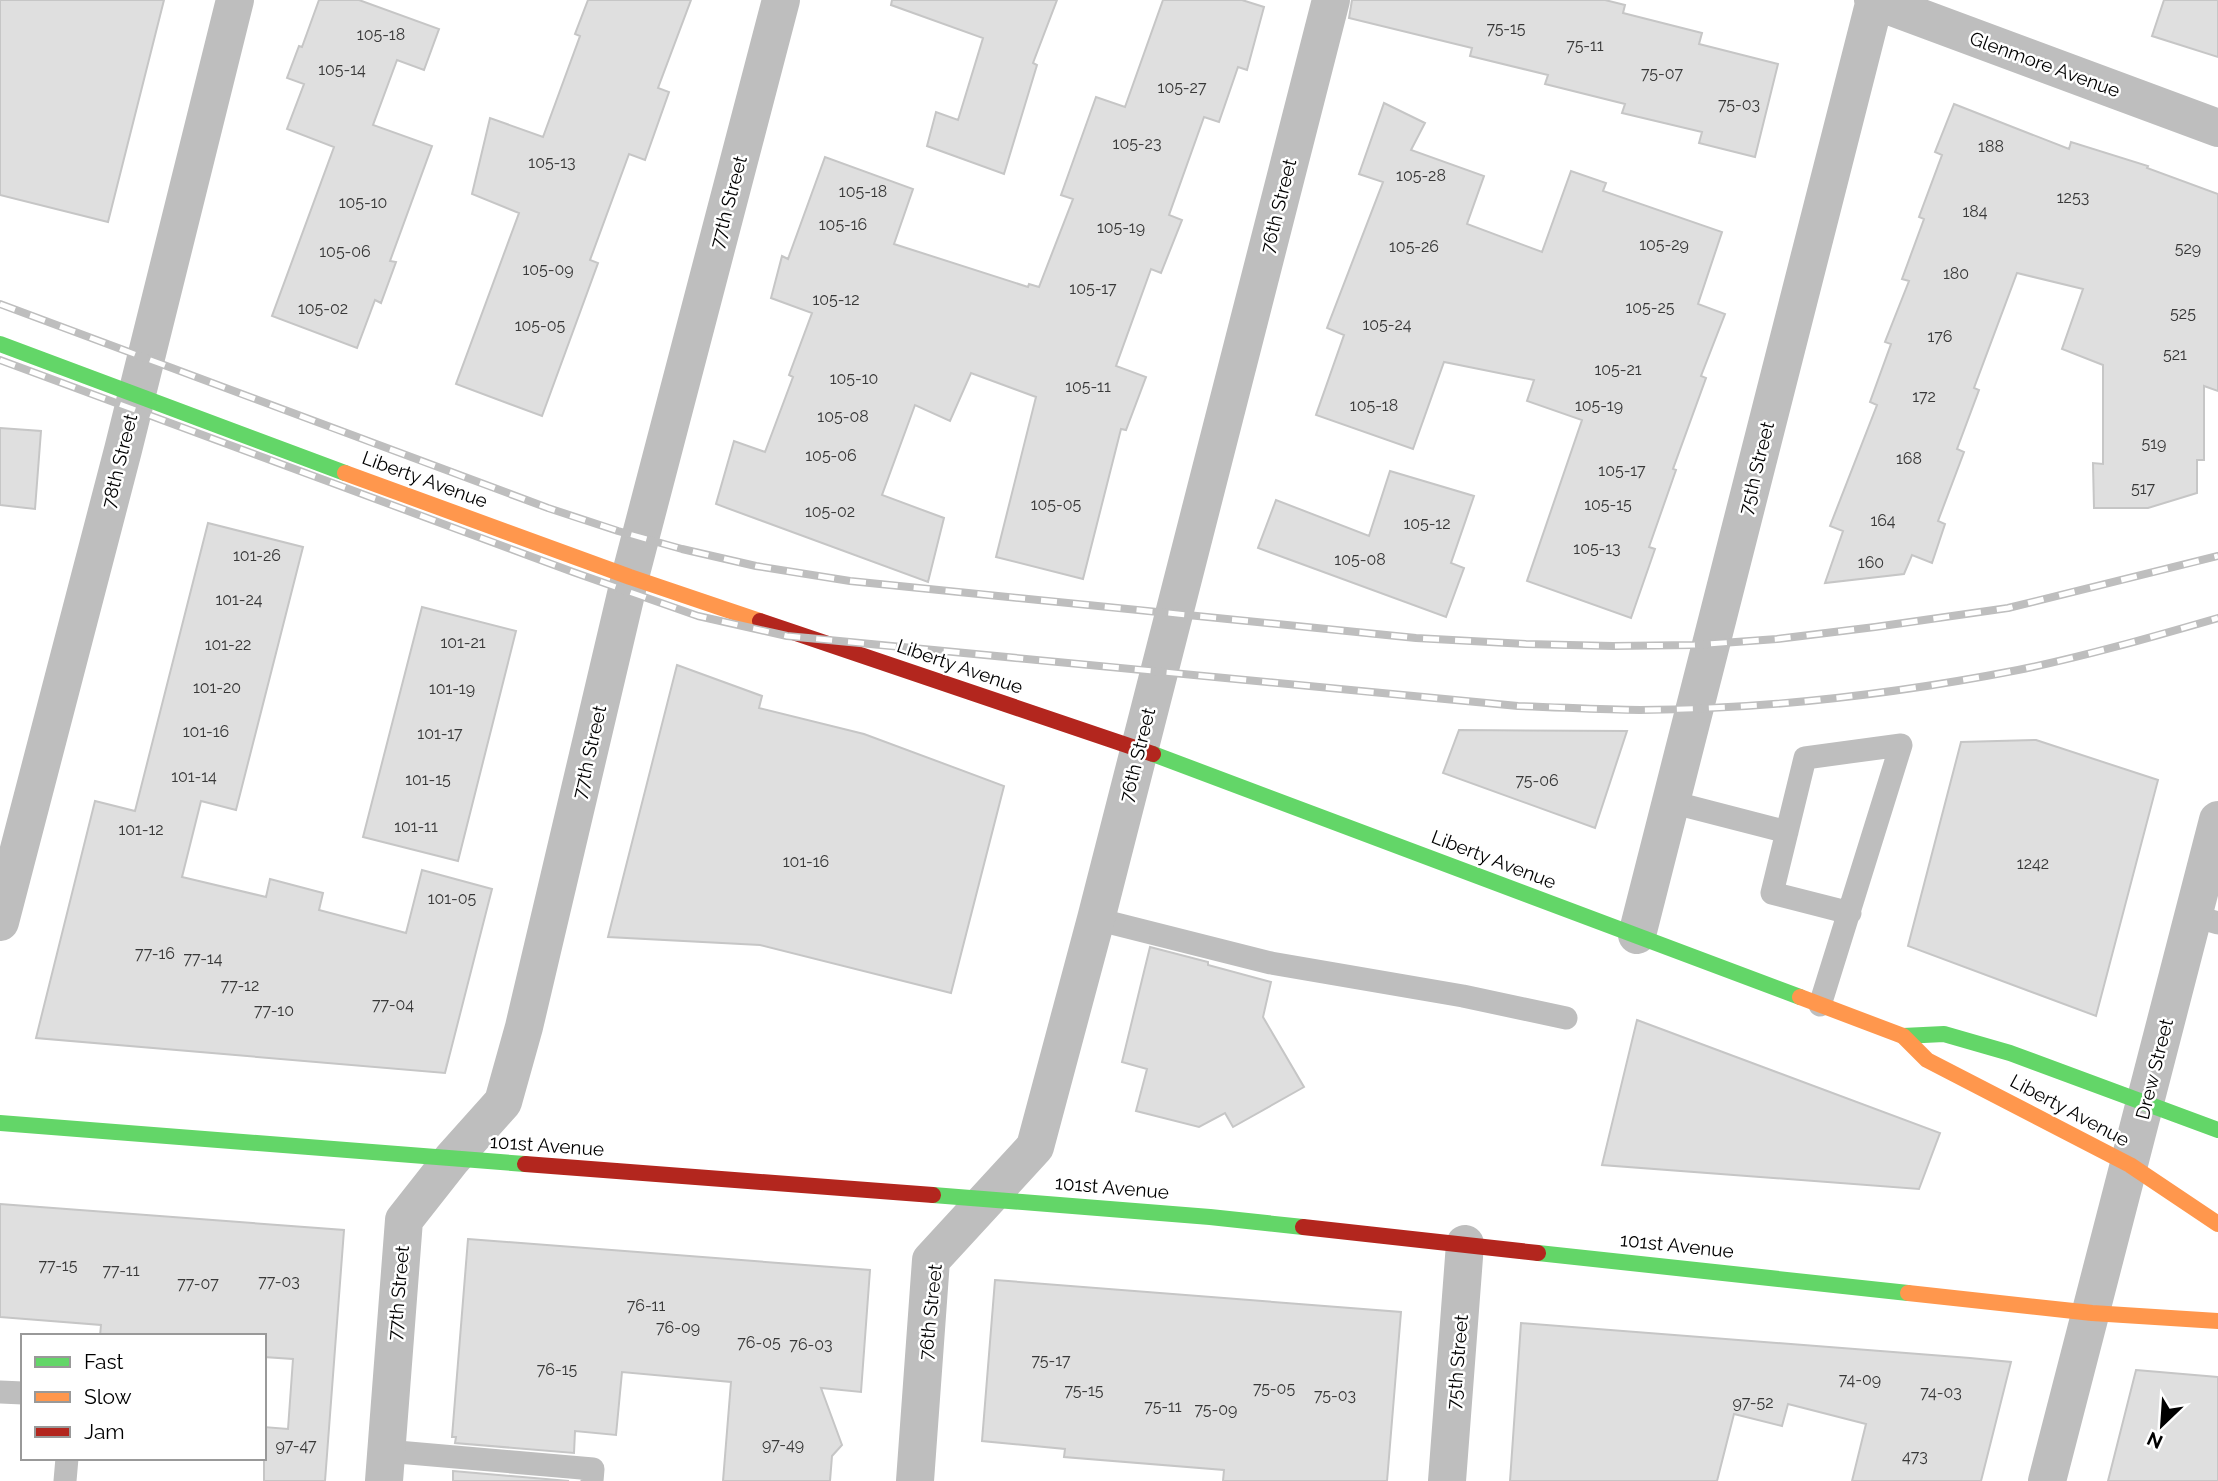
<svg xmlns="http://www.w3.org/2000/svg" width="2218" height="1481" font-family="Raleway,sans-serif">
	<style>
		.building { fill: #dfdfdf; stroke: #c6c6c6; stroke-width: 2 }
		.lines { fill: none; stroke-linecap: round; stroke-linejoin: round }
		.lane { stroke: #bebebe; stroke-width: 23 }
		.street { stroke: #bebebe; stroke-width: 38 }
		.fast { stroke: #63d668; stroke-width: 16 }
		.slow { stroke: #ff974d; stroke-width: 16 }
		.jam { stroke: #b3261e; stroke-width: 16 }
		.rail-casing { stroke: #bebebe; stroke-width: 8 }
		.rail { stroke: #fff; stroke-width: 5; stroke-dasharray: 16; stroke-linecap: butt }
		.labels { text-anchor: middle; stroke-width: 5; stroke-linejoin: round; paint-order: stroke }
		.number-label { font-size: 16px; fill: #383838 }
		.street-label { font-size: 19px; fill: #000; stroke: #fff }
	</style>
	<rect width="100%" height="100%" fill="#fff"/>
	<path class="building" d="M0 0H164L108 222 0 195Z
		M319 0H359L439 29 424 70 397 60 373 125 432 146 390 261 396 262 381 303 375 300 357 348 272 316 334 147 287 129 304 84 287 78 299 46 302 47Z
		M588 0H691L658 88 669 92 645 160 629 154 590 260 598 263 542 416 456 384 519 213 472 194 490 118 543 137 580 36 575 34Z
		M892 0H1057L1033 63 1037 65 1004 174 927 146 936 112 958 120 983 38 891 5Z
		M1163 0H1242L1264 7 1247 70 1238 67 1219 122 1204 117 1169 215 1182 220 1161 273 1151 269 1116 366 1146 377 1126 430 1121 429 1083 579 996 557 1036 397 971 373 950 421 915 405 882 495 944 518 928 582 716 504 734 441 765 452 793 377 789 375 812 313 771 298 782 256 788 259 825 157 913 189 894 244 1028 287 1029 284 1039 287 1073 199 1061 195 1096 97 1125 107Z
		M1352 0H1605L1625 5 1623 13 1702 33 1699 44 1778 64 1755 157 1699 143 1702 132 1622 113 1625 104 1545 84 1548 75 1470 56 1472 48 1349 18Z
		M2164 0H2218V57L2152 36Z
		M1384 103 1425 123 1411 150 1484 176 1467 224 1542 252 1571 171 1606 183 1603 191 1722 232 1698 304 1725 314 1701 376 1706 378 1673 469 1676 470 1649 547 1655 549 1631 618 1527 581 1582 420 1527 401 1534 380 1444 362 1413 449 1316 415 1344 335 1327 328 1383 182 1359 174Z
		M1954 104 2069 149 2071 142 2148 166 2147 168 2218 194V391L2204 386V460H2197V493L2148 508H2094L2093 463 2103 464V365L2062 349 2083 289 2017 273 1974 388 1979 390 1957 449 1964 452 1938 521 1945 524 1932 563 1912 555 1904 574 1825 583 1843 531 1830 526 1877 405 1870 402 1891 344 1885 342 1909 281 1902 279 1924 219 1919 217 1942 155 1935 152Z
		M0 428 41 431 35 509 0 505Z
		M1390 471 1474 496 1451 563 1464 568 1446 617 1258 548 1276 500 1369 536Z
		M208 523 303 547 236 810 201 801 182 877 266 897 270 879 323 893 319 910 406 933 422 870 492 889 445 1073 36 1038 95 801 135 811Z
		M422 607 516 631 458 861 363 837Z
		M677 665 762 696 759 708 864 734 1004 786 951 993 760 945 608 937Z
		M1459 730 1627 731 1595 828 1443 773Z
		M2036 740 2158 780 2096 1016 1908 946 1961 742Z
		M1150 947 1208 962V965L1271 982 1263 1017 1304 1087 1233 1127 1225 1113 1199 1127 1136 1111 1147 1069 1122 1062Z
		M1637 1020 1940 1133 1919 1189 1602 1165Z
		M0 1204 344 1230 325 1481H264V1427L288 1429 293 1359 264 1357V1336H100L101 1325 0 1317Z
		M468 1239 870 1270 861 1392 821 1388 842 1445 832 1456 830 1481H723L731 1382 622 1372 616 1435 575 1431 574 1453 455 1443 456 1437H452Z
		M995 1280 1401 1312 1387 1481H1223L1224 1470 1064 1457 1065 1449 982 1441Z
		M1521 1323 1970 1358 2011 1362 1981 1481H1852L1866 1424 1788 1404 1782 1426 1734 1414 1717 1481H1510Z
		M2136 1370 2218 1377V1481H2108Z
		M453 1471 569 1481H453Z"/>
	<g class="lines">
		<path class="lane" d="M1671 802 1787 832
			M2194 916 2218 923
			M1096 919 1271 963 1463 996 1566 1018
			M1820 1005 1901 745 1805 758 1772 893 1850 913
			M0 1392 23 1393
			M386 1451 593 1469 592 1481
			M65 1481 67 1458"/>
		<path class="street" d="M1873 0 2218 128
			M0 922 123 450 235 0
			M1637 935 1875 0
			M384 1481 404 1220 452 1159 503 1102 524 1027 630 577 781 0
			M915 1481 931 1260 1035 1147 1096 919 1331 0
			M1447 1481 1465 1244
			M2047 1481 2218 820"/>
		<path class="fast" d="M0 344 345 473
			M1153 754 1800 997
			M1903 1036 1944 1034 2010 1053 2218 1130
			M0 1123 525 1164
			M933 1195 1210 1217 1303 1227
			M1538 1253 1908 1293"/>
		<path class="slow" d="M345 473 630 577 760 621
			M1800 997 1903 1036 1927 1060 2130 1165 2218 1224
			M1908 1293 2092 1313 2218 1321"/>
		<path class="jam" d="M760 621 1153 754
			M525 1164 933 1195
			M1303 1227 1538 1253"/>
		<g class="rail-casing">
			<path id="rail" d="M0 304 548 508 618 531 682 549 756 566 850 581 1416 638 1526 644 1613 646 1694 645 1777 639 1875 627 2008 608 2218 556
				M0 360 573 572 698 616 787 636 1518 706C1559 707 1599 710 1640 710 1766 709 1895 694 2018 670 2086 656 2152 637 2218 618"/>
		</g>
		<use href="#rail" class="rail"/>
	</g>
	<g class="labels">
		<g class="number-label">
			<text x="1506" y="34">75-15</text>
			<text x="381" y="40">105-18</text>
			<text x="1585" y="51">75-11</text>
			<text x="342" y="75">105-14</text>
			<text x="1662" y="79">75-07</text>
			<text x="1182" y="93">105-27</text>
			<text x="1739" y="110">75-03</text>
			<text x="1137" y="149">105-23</text>
			<text x="1991" y="152">188</text>
			<text x="552" y="168">105-13</text>
			<text x="1421" y="181">105-28</text>
			<text x="863" y="197">105-18</text>
			<text x="2073" y="203">1253</text>
			<text x="363" y="208">105-10</text>
			<text x="1975" y="217">184</text>
			<text x="843" y="230">105-16</text>
			<text x="1121" y="233">105-19</text>
			<text x="1664" y="250">105-29</text>
			<text x="1414" y="252">105-26</text>
			<text x="2188" y="254">529</text>
			<text x="345" y="257">105-06</text>
			<text x="548" y="275">105-09</text>
			<text x="1956" y="279">180</text>
			<text x="1093" y="294">105-17</text>
			<text x="836" y="305">105-12</text>
			<text x="1650" y="313">105-25</text>
			<text x="323" y="314">105-02</text>
			<text x="2183" y="319">525</text>
			<text x="1387" y="330">105-24</text>
			<text x="540" y="331">105-05</text>
			<text x="1940" y="342">176</text>
			<text x="2175" y="360">521</text>
			<text x="1618" y="375">105-21</text>
			<text x="854" y="384">105-10</text>
			<text x="1088" y="392">105-11</text>
			<text x="1924" y="402">172</text>
			<text x="1374" y="411">105-18</text>
			<text x="1599" y="411">105-19</text>
			<text x="843" y="422">105-08</text>
			<text x="2154" y="449">519</text>
			<text x="831" y="461">105-06</text>
			<text x="1909" y="464">168</text>
			<text x="1622" y="476">105-17</text>
			<text x="2143" y="494">517</text>
			<text x="1056" y="510">105-05</text>
			<text x="1608" y="510">105-15</text>
			<text x="830" y="517">105-02</text>
			<text x="1883" y="526">164</text>
			<text x="1427" y="529">105-12</text>
			<text x="1597" y="554">105-13</text>
			<text x="257" y="561">101-26</text>
			<text x="1360" y="565">105-08</text>
			<text x="1871" y="568">160</text>
			<text x="239" y="605">101-24</text>
			<text x="463" y="648">101-21</text>
			<text x="228" y="650">101-22</text>
			<text x="217" y="693">101-20</text>
			<text x="452" y="694">101-19</text>
			<text x="206" y="737">101-16</text>
			<text x="440" y="739">101-17</text>
			<text x="194" y="782">101-14</text>
			<text x="428" y="785">101-15</text>
			<text x="1537" y="786">75-06</text>
			<text x="416" y="832">101-11</text>
			<text x="141" y="835">101-12</text>
			<text x="806" y="867">101-16</text>
			<text x="2033" y="869">1242</text>
			<text x="452" y="904">101-05</text>
			<text x="155" y="959">77-16</text>
			<text x="203" y="964">77-14</text>
			<text x="240" y="991">77-12</text>
			<text x="393" y="1010">77-04</text>
			<text x="274" y="1016">77-10</text>
			<text x="58" y="1271">77-15</text>
			<text x="121" y="1276">77-11</text>
			<text x="279" y="1287">77-03</text>
			<text x="198" y="1289">77-07</text>
			<text x="646" y="1311">76-11</text>
			<text x="678" y="1333">76-09</text>
			<text x="759" y="1348">76-05</text>
			<text x="811" y="1350">76-03</text>
			<text x="1051" y="1366">75-17</text>
			<text x="557" y="1375">76-15</text>
			<text x="1860" y="1385">74-09</text>
			<text x="1274" y="1394">75-05</text>
			<text x="1084" y="1396">75-15</text>
			<text x="1941" y="1398">74-03</text>
			<text x="1335" y="1401">75-03</text>
			<text x="1753" y="1408">97-52</text>
			<text x="1163" y="1412">75-11</text>
			<text x="1216" y="1415">75-09</text>
			<text x="783" y="1450">97-49</text>
			<text x="296" y="1451">97-47</text>
			<text x="1915" y="1462">473</text>
		</g>
		<g class="street-label">
			<text transform="translate(2045 64) rotate(20)" y="7">Glenmore Avenue</text>
			<text transform="translate(728 202) rotate(-75)" y="7">77th Street</text>
			<text transform="translate(1278 206) rotate(-76)" y="7">76th Street</text>
			<text transform="translate(119 461) rotate(-76)" y="7">78th Street</text>
			<text transform="translate(1756 468) rotate(-76)" y="7">75th Street</text>
			<text transform="translate(425 479) rotate(20)" y="7">Liberty Avenue</text>
			<text transform="translate(960 666) rotate(19)" y="7">Liberty Avenue</text>
			<text transform="translate(589 752) rotate(-77)" y="7">77th Street</text>
			<text transform="translate(1137 755) rotate(-76)" y="7">76th Street</text>
			<text transform="translate(1494 859) rotate(21)" y="7">Liberty Avenue</text>
			<text transform="translate(2154 1069) rotate(-76)" y="7">Drew Street</text>
			<text transform="translate(2070 1110) rotate(28)" y="7">Liberty Avenue</text>
			<text transform="translate(547 1145) rotate(4)" y="7">101st Avenue</text>
			<text transform="translate(1112 1187) rotate(5)" y="7">101st Avenue</text>
			<text transform="translate(1677 1245) rotate(6)" y="7">101st Avenue</text>
			<text transform="translate(398 1293) rotate(-85)" y="7">77th Street</text>
			<text transform="translate(930 1312) rotate(-84)" y="7">76th Street</text>
			<text transform="translate(1457 1362) rotate(-85)" y="7">75th Street</text>
		</g>
	</g>
	<rect x="21" y="1334" width="245" height="126" fill="#ffffff" stroke="#999999" stroke-width="2"/>
	<rect x="35" y="1357" width="35" height="10" fill="#63d668" stroke="#999999" stroke-width="2"/>
	<text x="84" y="1369" font-size="21" fill="#000000">Fast</text>
	<rect x="35" y="1392" width="35" height="10" fill="#ff974d" stroke="#999999" stroke-width="2"/>
	<text x="84" y="1404" font-size="21" fill="#000000">Slow</text>
	<rect x="35" y="1427" width="35" height="10" fill="#b3261e" stroke="#999999" stroke-width="2"/>
	<text x="84" y="1439" font-size="21" fill="#000000">Jam</text>
	<g transform="translate(2162 1425) rotate(205)" stroke="#ffffff" stroke-width="5" paint-order="stroke">
	<path d="M0-5L12 26L0 18L-12 26Z" fill="#000000"/>
	<text y="-10" font-size="19" font-weight="bold" text-anchor="middle" fill="#000000">N</text>
	</g>
</svg>
